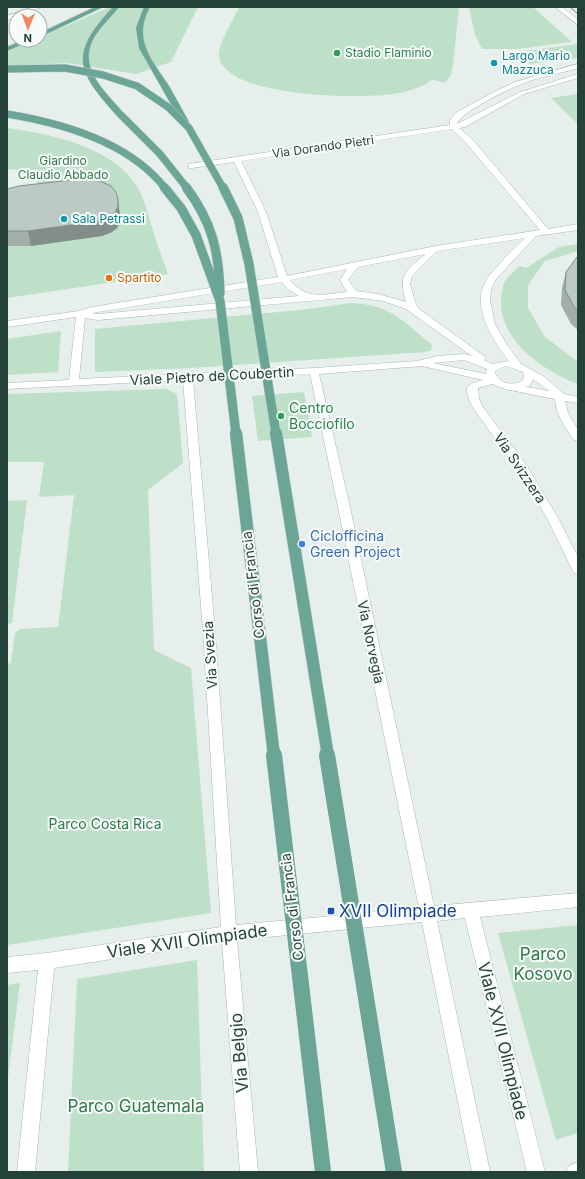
<svg xmlns="http://www.w3.org/2000/svg" width="585" height="1179" font-family="Inter,sans-serif">
	<style>
		.green { fill: #bfe0c8 }
		.lines { fill: none; stroke-linecap: round; stroke-linejoin: round }
		.street-casing { stroke: #a8b8b2; stroke-width: 1 }
		.secondary-casing { stroke: #a4bbb3; stroke-width: 1 }
		.primary-casing { stroke: #c2cac8; stroke-width: 1 }
		.street { fill: #fff; fill-rule: evenodd }
		.secondary { fill: #fff; fill-rule: evenodd }
		.primary { fill: #6aa596; fill-rule: evenodd }
		.tram { stroke: #5f7d75; stroke-width: 1 }
		.primary-bridge-far3-casing { stroke: #c2cac8; stroke-width: 8; stroke-linecap: butt }
		.primary-bridge-far2-casing { stroke: #c2cac8; stroke-width: 10; stroke-linecap: butt }
		.primary-bridge-far1-casing { stroke: #c2cac8; stroke-width: 13; stroke-linecap: butt }
		.primary-bridge-casing { stroke: #c2cac8; stroke-width: 16; stroke-linecap: butt }
		.primary-bridge-far3 { stroke: #6aa596; stroke-width: 7 }
		.primary-bridge-far2 { stroke: #6aa596; stroke-width: 9 }
		.primary-bridge-far1 { stroke: #6aa596; stroke-width: 12 }
		.primary-bridge { stroke: #6aa596; stroke-width: 16 }
		.wall { fill: #a1aea9 }
		.shaded-wall { fill: #838d89 }
		.building { fill: #bbcac4; stroke: #838d89 }
		.leisure-dot { fill: #2e9e5b; stroke: #f7fbf9; stroke-width: 1.5 }
		.culture-dot { fill: #0f9aa8; stroke: #f7fbf9; stroke-width: 1.5 }
		.food-dot { fill: #e8710a; stroke: #f7fbf9; stroke-width: 1.5 }
		.shop-dot { fill: #3f7fe0; stroke: #f7fbf9; stroke-width: 1.5 }
		.transit-dot { fill: #1a4fb4; stroke: #f7fbf9; stroke-width: 1.5 }
		.labels { text-anchor: middle; stroke-width: 4; stroke-linejoin: round; paint-order: stroke }
		.far-leisure-label { font-size: 12px; fill: #27864d; stroke: #f7fbf9; text-anchor: start }
		.far-culture-label { font-size: 12px; fill: #0d838f; stroke: #f7fbf9; text-anchor: start }
		.far-street-label { font-size: 12px; fill: #24423a; stroke: #f7fbf9 }
		.far-park-label { font-size: 12px; fill: #2d7a4b; stroke: #f7fbf9 }
		.far-food-label { font-size: 12px; fill: #c56008; stroke: #f7fbf9; text-anchor: start }
		.street-label { font-size: 14px; fill: #24423a; stroke: #f7fbf9 }
		.leisure-label { font-size: 14px; fill: #27864d; stroke: #f7fbf9; text-anchor: start }
		.shop-label { font-size: 14px; fill: #366cbe; stroke: #f7fbf9; text-anchor: start }
		.park-label { font-size: 14px; fill: #2d7a4b; stroke: #f7fbf9 }
		.near-transit-label { font-size: 17px; fill: #164399; stroke: #f7fbf9; text-anchor: start }
		.near-street-label { font-size: 17px; fill: #24423a; stroke: #f7fbf9 }
		.near-park-label { font-size: 17px; fill: #2d7a4b; stroke: #f7fbf9 }
	</style>
	<rect width="100%" height="100%" fill="#e6efeb"/>
	<path class="green" d="M110 7H198L171 62 136 74 67 63 7 66V51L33 40H40V37Z
		M239 7H459L453 66 450 77 444 83C441 82 436 80 432 80 429 81 425 85 422 86 412 90 402 93 392 94 360 99 227 98 219 57 217 45 234 19 239 7Z
		M469 7H533L572 42 517 49H482L475 35Z
		M576 44 578 46V58L530 64 519 52Z
		M578 94V124L551 98Z
		M7 128C51 134 116 147 139 190 145 202 149 217 153 230 157 245 163 259 168 274L7 298V246H31L112 232 120 222 13 195 39 183 17 170 7 169Z
		M578 244V251L545 261 528 285V308L545 337 578 362V384C544 371 501 342 501 302 501 296 502 286 505 281 509 275 515 270 520 266L526 268 559 247Z
		M351 303C390 304 404 322 432 345L431 350 425 352 192 368 95 372V329L300 310Z
		M61 331 58 372 7 375V339Z
		M167 389 177 394 183 463 148 490 154 650 191 668 211 913 7 945V664L11 663 15 633 20 629 58 627 74 495 39 497 44 462H7V394Z
		M304 392 312 437 258 441 252 396Z
		M27 500 12 623 7 624V501Z
		M578 925V1133L556 1140 498 933Z
		M197 960 204 1172H68L77 979Z
		M20 983 7 1086V985Z"/>
	<g class="lines">
		<g class="street-casing">
			<path id="street" d="M33 7H42L7 20V16Z
				M578 64V68C559 74 537 77 519 85 507 90 459 113 457 124L520 92 578 74V78L524 94 465 127 459 128 472 139 548 229 578 224V230L536 236 496 279 491 289 490 301 495 324 507 345 521 364 543 376 564 394 578 397V403L565 401 568 413 578 430V441L574 440C566 428 556 415 555 399L505 389 492 384 478 388 479 398 482 406 527 466 558 518 578 557V574L574 573 547 518 529 487 472 406C464 388 464 385 483 380L422 366 319 374 350 507 434 906 578 893V907L480 917 545 1172H527L465 918 437 921 490 1172H472L422 922 237 940 258 1172H240L222 942 54 968 35 1172H17L38 970 7 973V957L47 953 221 927 203 631 183 380 7 389V383L69 380 76 317 7 327V321L79 311 92 307 278 277 258 212 234 162 192 168H189V164L450 125V120L457 112 494 92 515 82ZM452 129 466 143 540 230 436 246 287 276 266 212 241 161ZM525 238C513 250 499 263 489 276 468 304 492 338 509 361L492 364 484 360 486 358 484 356 419 309 415 302 410 284 412 276 437 251ZM426 254C405 271 398 275 406 302L378 294 356 291 348 280 358 267ZM347 269 340 280 347 292C324 294 307 301 290 280ZM282 282 288 289 299 296 98 314 92 313ZM353 297 383 301 406 309 472 356 464 354 438 356 417 361 314 368 79 379 85 318 98 320ZM464 360 487 369 486 374 433 363ZM506 366 523 372 524 377 522 381C512 386 500 384 495 373L496 370ZM310 374 338 507 419 908 236 925 215 631 193 380ZM533 379 549 391 526 387 530 385Z
				M578 1162V1172H566L569 1166Z"/>
		</g>
		<g class="secondary-casing">
			<path id="secondary" d="M555 7H562L578 20V25Z"/>
		</g>
		<g class="primary-casing">
			<path id="primary" d="M95 7H103L40 37V33Z
				M113 7H119C111 17 102 25 95 36 75 69 108 93 126 116L122 118H119C78 72 67 56 113 7Z
				M144 7H150C132 39 152 60 169 86 176 98 182 110 189 122L188 124H182L181 122 139 48 136 28Z
				M23 40H32L7 51V47Z"/>
		</g>
		<use href="#street" class="street"/>
		<use href="#secondary" class="secondary"/>
		<use href="#primary" class="primary"/>
		<path class="tram" d="M570 7 578 14"/>
		<g class="primary-bridge-far3-casing">
			<path id="primary-bridge-far3" d="M7 69 65 68 103 75 137 86 168 107 189 128 223 188
				M7 114C62 123 129 142 165 188
				M122 116 160 154 187 188"/>
		</g>
		<g class="primary-bridge-far2-casing">
			<path id="primary-bridge-far2" d="M164 187 181 208 196 235 220 301 236 434
				M186 187C212 222 219 251 220 294
				M223 187 238 218 249 264 276 434"/>
		</g>
		<g class="primary-bridge-far1-casing">
			<path id="primary-bridge-far1" d="M236 433 274 756
				M276 433 328 756"/>
		</g>
		<g class="primary-bridge-casing">
			<path id="primary-bridge" d="M274 755 323 1172
				M327 755 394 1172"/>
		</g>
		<use href="#primary-bridge-far3" class="primary-bridge-far3"/>
		<use href="#primary-bridge-far2" class="primary-bridge-far2"/>
		<use href="#primary-bridge-far1" class="primary-bridge-far1"/>
		<use href="#primary-bridge" class="primary-bridge"/>
	</g>
	<path class="wall" d="M7 189 120 215V222L117 228 112 232 102 236 31 246H7Z
		M578 257V330L571 324 561 305 562 288 566 272Z"/>
	<path class="shaded-wall" d="M118 199 120 215V222L117 228 112 232 102 236 31 246 28 231Z"/>
	<path class="building" d="M88 178 98 180 111 186 116 192 118 199V207L115 212 110 216 100 221 28 231H7V189L19 186Z
		M577 257H578V311L575 308 565 290 566 272Z"/>
	<g class="leisure-dot">
		<circle cx="337" cy="53" r="4"/>
		<circle cx="281" cy="416" r="4"/>
	</g>
	<g class="culture-dot">
		<circle cx="494" cy="63" r="4"/>
		<circle cx="64" cy="219" r="4"/>
	</g>
	<circle class="food-dot" cx="109" cy="278" r="4"/>
	<circle class="shop-dot" cx="302" cy="544" r="4"/>
	<rect class="transit-dot" x="327" y="907" width="8" height="8" rx="2"/>
	<g class="labels">
		<g class="far-leisure-label">
			<text x="345" y="57">Stadio Flaminio</text>
		</g>
		<g class="far-culture-label">
			<text x="502" y="60">Largo Mario<tspan x="502" dy="14">Mazzuca</tspan></text>
			<text x="72" y="223">Sala Petrassi</text>
		</g>
		<g class="far-street-label">
			<text transform="translate(323 147) rotate(-8)" y="4">Via Dorando Pietri</text>
		</g>
		<g class="far-park-label">
			<text x="63" y="165">Giardino<tspan x="63" dy="14">Claudio Abbado</tspan></text>
		</g>
		<g class="far-food-label">
			<text x="117" y="282">Spartito</text>
		</g>
		<g class="street-label">
			<text transform="translate(212 376) rotate(-3)" y="5">Viale Pietro de Coubertin</text>
			<text transform="translate(520 468) rotate(56)" y="5">Via Svizzera</text>
			<text transform="translate(253 585) rotate(-97)" y="5">Corso di Francia</text>
			<text transform="translate(371 642) rotate(78)" y="5">Via Norvegia</text>
			<text transform="translate(210 655) rotate(-94)" y="5">Via Svezia</text>
			<text transform="translate(292 907) rotate(-97)" y="5">Corso di Francia</text>
		</g>
		<g class="leisure-label">
			<text x="289" y="413">Centro<tspan x="289" dy="16">Bocciofilo</tspan></text>
		</g>
		<g class="shop-label">
			<text x="310" y="541">Ciclofficina<tspan x="310" dy="16">Green Project</tspan></text>
		</g>
		<g class="park-label">
			<text x="105" y="829">Parco Costa Rica</text>
		</g>
		<g class="near-transit-label">
			<text x="339" y="917">XVII Olimpiade</text>
		</g>
		<g class="near-street-label">
			<text transform="translate(187 941) rotate(-8)" y="6">Viale XVII Olimpiade</text>
			<text transform="translate(503 1041) rotate(76)" y="6">Viale XVII Olimpiade</text>
			<text transform="translate(239 1053) rotate(-95)" y="6">Via Belgio</text>
		</g>
		<g class="near-park-label">
			<text x="543" y="960">Parco<tspan x="543" dy="20">Kosovo</tspan></text>
			<text x="136" y="1112">Parco Guatemala</text>
		</g>
	</g>
	<rect width="585" height="1179" fill="none" stroke="#24423a" stroke-width="16"/>
	<g transform="translate(28 28) rotate(181)"><circle r="19" fill="#f7fbf9" stroke="#a3b1ad"/>
	<path d="M0-3L7 15L0 10L-7 15Z" fill="#f4845f"/>
	<text y="-6" font-size="11" font-weight="bold" text-anchor="middle" fill="#24423a">N</text>
	</g>
</svg>
